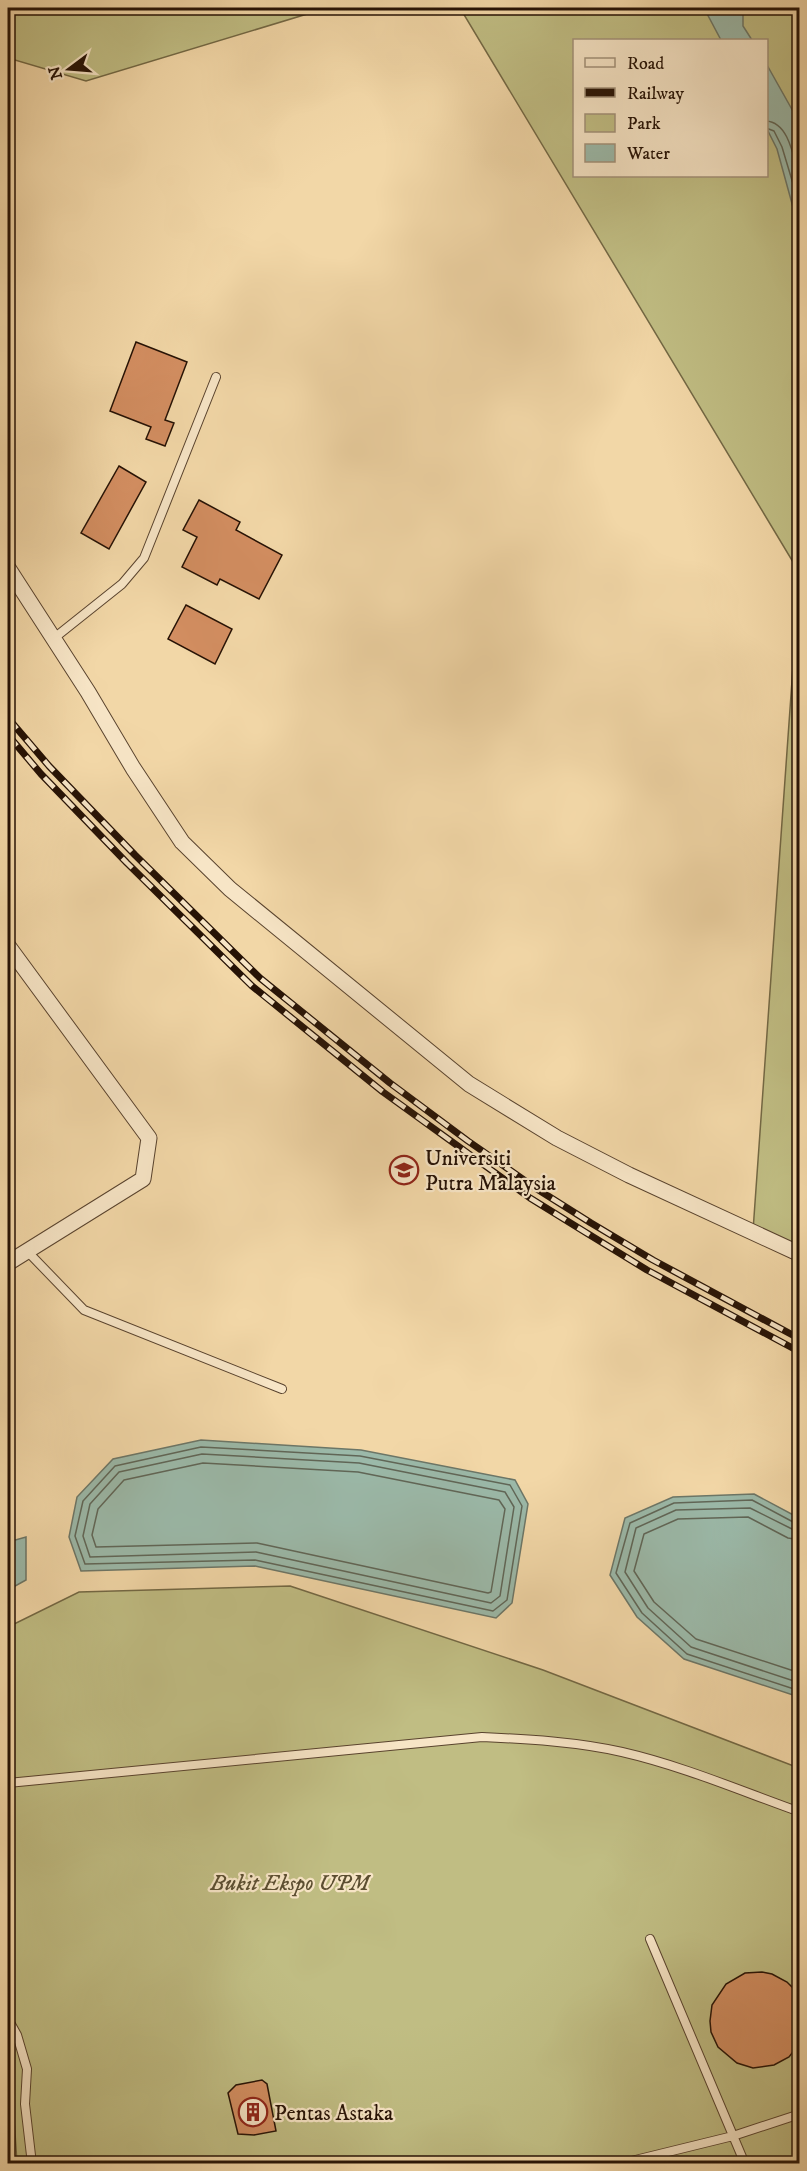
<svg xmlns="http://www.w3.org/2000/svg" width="807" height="2171" font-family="'IM FELL DW Pica',serif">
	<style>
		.green { fill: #c0bd83; stroke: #736844; stroke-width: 1.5; fill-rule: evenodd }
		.water { fill: #9bb9a9; stroke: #6c7667; stroke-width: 1.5 }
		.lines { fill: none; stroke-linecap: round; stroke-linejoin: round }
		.shore { stroke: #606657; stroke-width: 1.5 }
		.building { fill: #d38e61; stroke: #261205; stroke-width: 1.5 }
		.lane-casing { stroke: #59432e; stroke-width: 10 }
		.street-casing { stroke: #59432e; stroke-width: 17 }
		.lane { stroke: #f7e5c6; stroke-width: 8 }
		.street { stroke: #f7e5c6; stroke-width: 15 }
		.rail-casing { stroke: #261205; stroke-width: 7 }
		.rail { stroke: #f7e5c6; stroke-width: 4.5; stroke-dasharray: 14; stroke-linecap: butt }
		.labels { text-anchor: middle; stroke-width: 4.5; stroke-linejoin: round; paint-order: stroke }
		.poi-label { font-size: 22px; fill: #261205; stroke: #f7e5c6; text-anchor: start }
		.park-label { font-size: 22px; font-style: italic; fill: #5c4e31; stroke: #f7e5c6 }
	</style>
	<rect width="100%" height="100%" fill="#f2d7a7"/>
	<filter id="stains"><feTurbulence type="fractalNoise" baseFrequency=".00333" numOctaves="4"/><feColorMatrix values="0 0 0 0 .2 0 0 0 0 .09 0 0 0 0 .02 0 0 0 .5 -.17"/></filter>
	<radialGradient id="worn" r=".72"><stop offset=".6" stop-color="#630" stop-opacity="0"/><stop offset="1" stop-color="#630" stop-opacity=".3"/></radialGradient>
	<path class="green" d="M8 8H327L86 81 8 58Z
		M460 8H799V572ZM574 40H766V176H574Z
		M799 582V1249L753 1231Z
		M290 1586 543 1670 799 1768V2163H17L10 2058 8 2053V1627L79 1592Z"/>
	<path class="water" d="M704 8H743V26L752 40H721Z
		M767 65 799 122V229L777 149 767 129Z
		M201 1440 361 1450 515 1480 528 1504 512 1603 496 1618 255 1566 81 1571 69 1537 77 1497 113 1459Z
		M754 1494 799 1518V1697L684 1659 637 1617 610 1575 625 1518 673 1497Z
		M26 1537V1580L8 1590V1542Z"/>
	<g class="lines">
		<path class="shore" d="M766 121C790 122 794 161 800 180
			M766 128 774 131 782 147 800 207
			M201 1447 360 1456 510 1485 522 1506 507 1600 493 1611 255 1560 85 1564 75 1536 83 1501 115 1466Z
			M202 1454 359 1463 505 1492 514 1507 500 1596 491 1603 256 1552 90 1557 83 1536 90 1504 119 1472Z
			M203 1463 358 1472 499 1500 505 1509 491 1592 488 1593 257 1543 96 1547 92 1535 98 1509 124 1480Z
			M800 1523H795L752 1500 674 1503 630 1523 616 1573 642 1613 687 1654 800 1691
			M800 1531 792 1529 750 1508 676 1510 636 1528 625 1572 648 1608 691 1647 800 1683
			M800 1540 788 1538 748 1517 678 1519 644 1534 634 1571 654 1602 696 1639 800 1673"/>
	</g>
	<path class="building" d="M136 342 187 362 165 420 174 423 165 446 146 439 151 427 110 411Z
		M119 466 146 482 109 549 81 533Z
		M199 500 240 522 236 530 282 555 259 599 220 579 217 585 182 567 197 537 183 530Z
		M186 605 232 629 215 664 168 639Z
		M762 1972 772 1974 787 1982 797 1992 800 1998V2043L789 2057 774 2065 753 2068 737 2063 718 2047 711 2032 710 2021 712 2005 726 1984 745 1973Z
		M262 2080 267 2084 276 2131 254 2135 238 2134 228 2093 236 2085Z"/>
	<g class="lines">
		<g class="lane-casing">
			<path id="lane" d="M53 639 122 584 144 558 216 377
				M27 1251 84 1310 282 1389
				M8 1783 482 1737C528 1739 578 1742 622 1752 683 1766 741 1791 800 1812
				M650 1939 745 2164
				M8 2019 17 2035 27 2069 25 2104 32 2164
				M619 2164 733 2136 800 2114"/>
		</g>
		<g class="street-casing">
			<path id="street" d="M8 568 88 692 133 768 182 842 230 889 469 1084 557 1138 629 1175 800 1254
				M8 946 149 1138 143 1179 8 1263"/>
		</g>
		<use href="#lane" class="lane"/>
		<use href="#street" class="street"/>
		<g class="rail-casing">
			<path id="rail" d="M8 718 49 766 135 855 260 978 390 1083 468 1141 537 1189 591 1223 653 1260 800 1339
				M8 735 41 774 127 863 252 986 383 1092 530 1198 585 1232 647 1270 800 1352"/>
		</g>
		<use href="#rail" class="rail"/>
	</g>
	<defs>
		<g id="university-ring" transform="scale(1.5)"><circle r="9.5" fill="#f7e5c6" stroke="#8f2418" stroke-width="1.5"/><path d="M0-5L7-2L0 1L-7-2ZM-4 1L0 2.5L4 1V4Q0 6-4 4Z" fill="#8f2418"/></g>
		<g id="building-ring" transform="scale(1.5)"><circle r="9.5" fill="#f7e5c6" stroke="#8f2418" stroke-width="1.5"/><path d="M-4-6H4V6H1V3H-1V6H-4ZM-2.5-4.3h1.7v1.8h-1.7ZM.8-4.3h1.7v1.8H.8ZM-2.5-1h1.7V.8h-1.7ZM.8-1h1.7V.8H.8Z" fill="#8f2418"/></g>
	</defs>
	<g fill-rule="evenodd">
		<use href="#university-ring" x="404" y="1170"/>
		<use href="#building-ring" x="253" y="2112"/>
	</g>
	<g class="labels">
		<g class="poi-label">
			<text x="425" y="1165">Universiti<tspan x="425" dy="25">Putra Malaysia</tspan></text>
			<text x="274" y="2120">Pentas Astaka</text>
		</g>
		<g class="park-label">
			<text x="290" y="1890">Bukit Ekspo UPM</text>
		</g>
	</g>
	<rect width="807" height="2171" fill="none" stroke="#f2d7a7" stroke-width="30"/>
	<rect x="9" y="9" width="789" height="2153" fill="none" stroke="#261205" stroke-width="3"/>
	<rect x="15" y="15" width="777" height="2141" fill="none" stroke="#261205" stroke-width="1.5"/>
	<rect x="573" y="39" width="195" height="138" fill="#f7e5c6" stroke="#a39179" stroke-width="1.5"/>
	<rect x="585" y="58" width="30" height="9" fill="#f7e5c6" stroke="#a39179" stroke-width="1.5"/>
	<text x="627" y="69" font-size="18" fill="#261205">Road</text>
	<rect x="585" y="88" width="30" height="9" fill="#261205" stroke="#a39179" stroke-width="1.5"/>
	<text x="627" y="99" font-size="18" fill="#261205">Railway</text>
	<rect x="585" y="114" width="30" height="18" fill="#c0bd83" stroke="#a39179" stroke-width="1.5"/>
	<text x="627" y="129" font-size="18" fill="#261205">Park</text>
	<rect x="585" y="144" width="30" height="18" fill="#9bb9a9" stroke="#a39179" stroke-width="1.5"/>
	<text x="627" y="159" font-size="18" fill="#261205">Water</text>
	<g transform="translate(69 69) rotate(254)" stroke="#f7e5c6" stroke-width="4.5" paint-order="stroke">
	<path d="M0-4.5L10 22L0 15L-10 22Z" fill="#261205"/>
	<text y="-9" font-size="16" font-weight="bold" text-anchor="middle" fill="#261205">N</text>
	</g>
	<rect width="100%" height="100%" filter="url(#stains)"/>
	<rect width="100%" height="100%" fill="url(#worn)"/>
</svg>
